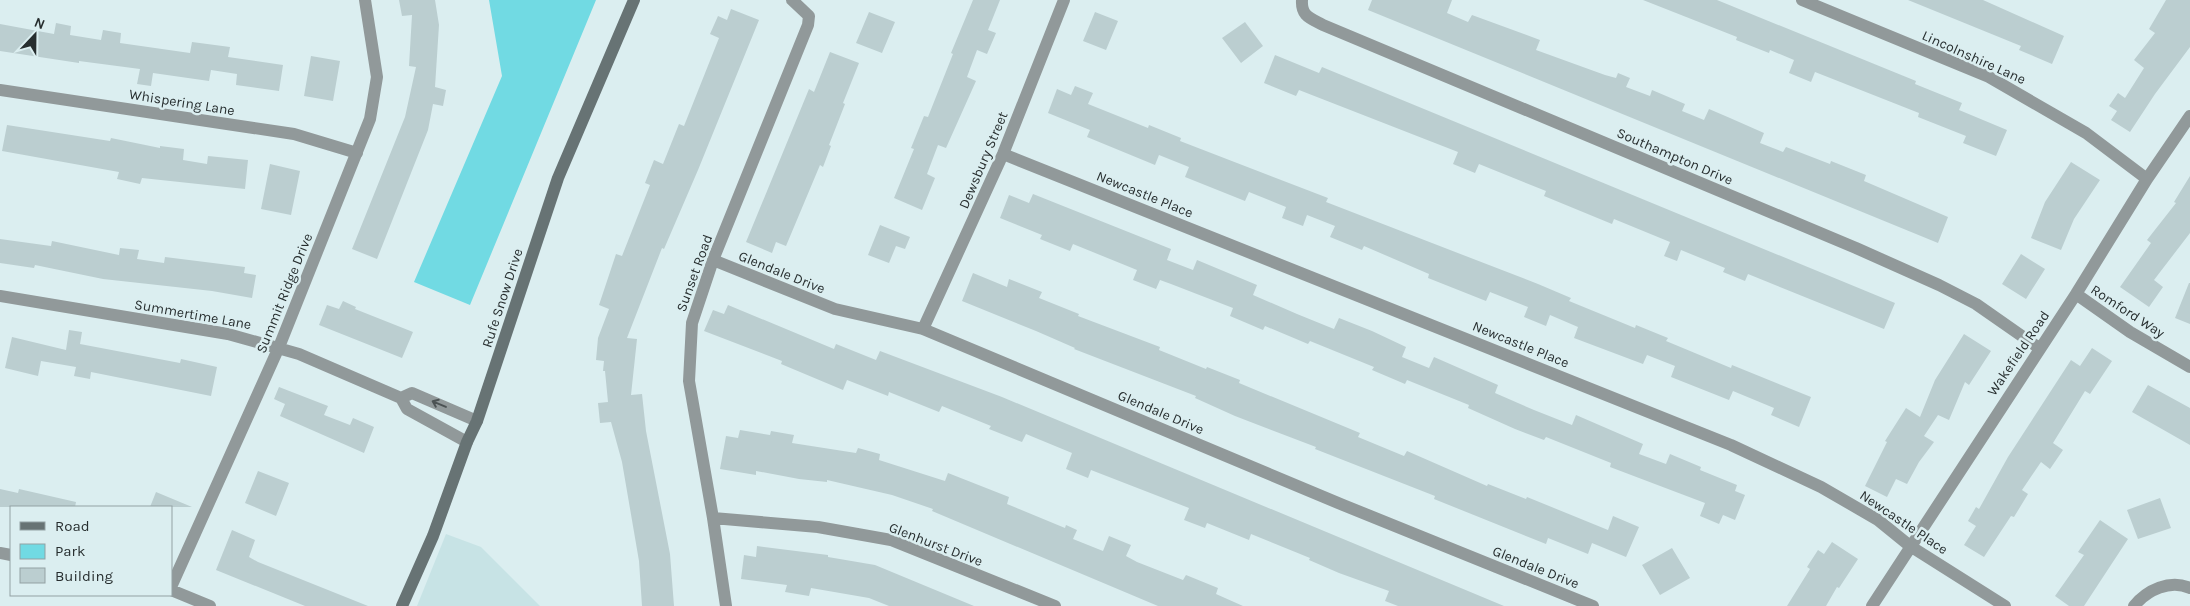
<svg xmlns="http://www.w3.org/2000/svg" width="2190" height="606" font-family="Karla,sans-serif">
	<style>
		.built { fill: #c7e3e5 }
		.green { fill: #71dae3 }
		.building { fill: #bbced0 }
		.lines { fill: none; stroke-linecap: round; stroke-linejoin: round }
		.street { stroke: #91999a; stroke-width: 12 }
		.secondary { stroke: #677374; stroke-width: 12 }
		.oneway { stroke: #4c5354 }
		.labels { text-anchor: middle; stroke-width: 5; stroke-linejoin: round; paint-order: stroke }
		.street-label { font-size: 14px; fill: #272e2f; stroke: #dbeef0 }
	</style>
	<rect width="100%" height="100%" fill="#dbeef0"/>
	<path class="built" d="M446 534 481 547 540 606H417Z"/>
	<path class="green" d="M489 0H596L470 305 414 282 502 76Z"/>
	<path class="building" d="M399 0H435L439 25 435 87 446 90 443 106 433 104 428 130 377 259 352 249 405 117 416 67 409 66 412 15 402 16Z
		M973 0H1000L988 30 996 33 987 54 977 50 967 77 976 81 946 148 938 145 927 174 935 178 922 210 894 198 914 149 911 148 924 116 928 117 953 54 951 53Z
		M1372 0H1452L1447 13 1468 22 1472 15 1540 40 1536 50 1605 75 1616 78 1618 73 1630 78 1626 87 1650 96 1652 90 1685 104 1682 111 1704 120 1709 109 1730 118 1764 133 1760 143 1783 152 1786 147 1830 164 1831 161 1866 175 1864 181 1948 217 1938 243 1368 10Z
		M1643 0H1717L1916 81 1915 84 1962 103 1959 110 2007 130 1996 156 1963 143 1966 136 1918 117 1919 113 1815 72 1811 82 1789 73 1794 60 1770 50 1769 53 1736 40 1737 37Z
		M1908 0H1983L2064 36 2052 64 2019 50 2021 46Z
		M2166 0H2190V47L2155 94 2130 132 2111 120 2117 111 2109 106 2118 93 2125 98 2144 68 2134 60 2155 33 2149 29Z
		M731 9 759 20 698 170 664 249 662 248 627 338 637 339 631 395 642 394 646 431 670 554 674 606H642L639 561 622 462 611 422 600 423 598 403 608 402 605 371H603L604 361 596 360 598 338 609 309 599 305 616 254 622 256 650 185 645 183 654 160 663 164 679 124 684 126 719 38 710 34 718 16 727 20Z
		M869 12 895 22 882 53 856 43Z
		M1095 12 1118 21 1106 50 1083 41Z
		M1245 22 1263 46 1241 63 1222 38Z
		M56 23 71 26 70 35 101 40 103 30 121 33 120 43 190 53 192 42 230 47 228 57 283 65 279 91 236 85 237 74 211 70 209 81 153 73 151 86 137 84 140 69 79 61V63L0 51V24L54 34Z
		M830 52 859 63 843 103 845 104 829 145 831 146 823 167 820 165 786 246 776 242 772 253 746 242 809 89 814 92Z
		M1275 55 1319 73 1322 67 1895 303 1884 329 1748 274 1745 281 1723 272 1725 268 1681 250 1677 261 1664 256 1670 242 1614 219 1612 224 1544 196 1546 191 1479 164 1475 173 1453 164 1458 152 1299 90 1296 96 1264 83Z
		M311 56 340 61 333 101 304 96Z
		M1075 86 1093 93 1088 104 1148 128 1149 125 1181 138 1180 141 1328 198 1326 202 1538 284 1571 298 1569 301 1635 328 1636 325 1668 338 1666 341 1731 368 1732 365 1811 397 1799 427 1771 415 1774 408 1733 391 1729 400 1671 377 1675 366 1647 355 1643 364 1574 338 1578 327 1550 315 1546 326 1524 317 1528 307 1490 292 1486 301 1428 278 1429 274 1364 246 1362 250 1330 237 1335 226 1307 215 1303 226 1282 218 1286 207 1249 192 1245 201 1185 177 1189 167 1159 155 1155 165 1087 137 1090 130 1048 113 1057 89 1071 95Z
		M7 125 110 141 111 138 160 148V146L184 149 183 160 207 164 208 156 248 160 245 189 142 178 140 184 117 179 119 172 2 151Z
		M2071 162 2100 180 2074 219 2061 250 2031 238 2045 202Z
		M270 164 300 171 291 215 261 209Z
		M2190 176V233L2154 280 2163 287 2149 307 2120 287 2151 243 2147 240 2176 203 2174 202Z
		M1033 194 1171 249 1167 260 1193 270 1197 260 1257 285 1253 295 1297 314 1334 329 1339 318 1372 331 1406 347 1402 357 1429 368 1434 357 1498 385 1495 393 1534 410 1572 425 1576 415 1643 444 1639 454 1666 464 1670 454 1701 467 1700 470 1737 485 1735 491 1745 495 1735 520 1723 515 1719 524 1700 516 1705 503 1610 467 1611 463 1546 437 1544 440 1515 429 1468 408 1469 405 1407 380 1405 384 1372 370 1374 367 1310 341 1308 344 1265 326 1263 330 1230 316 1233 308 1171 284 1160 280 1156 289 1133 280 1137 270 1073 244 1070 251 1040 239 1042 235 1000 218 1009 195 1029 203Z
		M880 225 910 237 905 249 896 246 889 263 868 255Z
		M0 239 51 246 52 241 119 255 120 248 139 250 137 259 164 263 165 257 245 267 244 273 256 275 252 298 212 291 103 279 35 265 34 268 0 263Z
		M2021 254 2045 269 2026 299 2002 284Z
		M973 273 1007 287 1009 279 1042 292 1039 298 1079 314 1078 316 1160 347 1159 350 1206 369 1207 367 1240 380 1239 383 1360 433 1358 437 1404 456 1407 451 1487 486 1488 484 1526 499 1527 497 1608 530 1613 516 1639 527 1626 557 1592 543 1588 554 1548 538 1546 544 1434 499 1435 496 1315 449 1316 447 1235 416 1195 398 1196 396 1074 349 1075 348 1036 331 962 301Z
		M2189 283H2190V324L2175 318Z
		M343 301 356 307 355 309 413 332 402 358 319 325 327 305 339 309Z
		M728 305 834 349 836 344 876 360 880 351 1002 397 1504 606H1398L1385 601 1389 591 1339 573 1309 560 1310 558 1251 534 1249 540 1207 523 1205 528 1184 520 1189 508 1091 470 1088 478 1066 469 1072 453 1026 434 1022 442 989 429 991 426 942 406 939 412 889 392 888 396 847 380 843 390 781 364 782 361 704 331 713 310 724 314Z
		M69 330 82 332 80 344 180 363 181 359 217 367 211 396 91 372 90 379 74 376 76 367 41 361 38 376 5 368 12 337 66 350Z
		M1964 334 1991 351 1969 385 1965 382 1949 420 1938 415 1924 436 1934 442 1919 462 1907 484 1896 479 1887 497 1865 486 1887 442 1885 441 1906 408 1920 417 1935 380Z
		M2092 348 2112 361 2090 394 2085 391 2053 443 2063 450 2050 469 2041 462 2022 490 2028 494 2014 517 2011 516 1984 557 1964 545 1976 526 1968 521 1976 507 1979 509 2008 457 2071 360 2080 366Z
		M2148 385 2190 408V445L2132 412Z
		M279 387 328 406 324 415 350 425 353 418 374 427 364 453 280 416 285 404 274 399Z
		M740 430 770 435 771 431 794 435 792 443 856 453 858 448 880 454 879 460 945 481 948 473 1009 497 1007 504 1065 528 1066 525 1077 530 1073 539 1103 551 1109 536 1131 545 1126 556 1137 562 1183 580 1186 575 1218 588 1216 594 1243 606H1158L932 511 933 509 892 495 827 480V482L799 479 756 471V475L720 469 726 436 738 438Z
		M258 471 289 483 276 516 245 503Z
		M0 489 18 493 19 489 76 502 75 507H0Z
		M156 492 192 507H150Z
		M2160 498 2171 528 2138 539 2127 510Z
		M2100 520 2128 539 2084 606H2069L2055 596 2084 555 2078 552Z
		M232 530 255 540 249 557 258 562 368 606H305L216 570Z
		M1832 542 1858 559 1839 588 1837 587 1826 606H1787L1810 569 1807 567 1818 550 1824 554Z
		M757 546 828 555V557L875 565 974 606H889L869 598 811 588 809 596 785 592 787 585 741 579 744 555 756 557Z
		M1672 548 1690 578 1660 595 1642 565Z"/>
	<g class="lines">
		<path class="street" d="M1302 0C1301 16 1310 18 1323 25L1856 248 1939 285 1976 304 2039 348
			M1802 0 1989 77 2086 133 2147 179
			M0 90 294 134 357 153
			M1003 154 1731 445 1821 487 1878 520 1910 546 2005 606
			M713 260 835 309 923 329 1343 505 1593 606
			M2076 294 2130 332 2190 367
			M0 296 228 334 299 354 401 398 407 409 467 442
			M923 329 1003 154 1064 0
			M401 398 412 393 477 421
			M713 518 818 527 891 540 1055 606
			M0 553 11 555
			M171 587 279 347 370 119 377 77 365 0
			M171 590 210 606
			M726 606 713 518 689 381 692 323 713 260 808 25 809 16 792 0
			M1872 606 2076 294 2147 179 2190 116
			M2134 606C2147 590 2170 579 2190 588"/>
		<path class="secondary" d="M402 606 433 536 467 442 477 421 558 178 634 0"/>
	</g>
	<defs><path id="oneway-shaft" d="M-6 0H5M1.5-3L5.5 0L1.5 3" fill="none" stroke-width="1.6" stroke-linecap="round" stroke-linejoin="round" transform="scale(1.25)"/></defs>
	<use class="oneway" href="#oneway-shaft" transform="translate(439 404) rotate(-157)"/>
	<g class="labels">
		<g class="street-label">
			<text transform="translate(1974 57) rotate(24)" y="5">Lincolnshire Lane</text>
			<text transform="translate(182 102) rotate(9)" y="5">Whispering Lane</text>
			<text transform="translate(1675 156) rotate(23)" y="5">Southampton Drive</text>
			<text transform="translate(983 160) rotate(-67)" y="5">Dewsbury Street</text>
			<text transform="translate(1145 194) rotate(22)" y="5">Newcastle Place</text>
			<text transform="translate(782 272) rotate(22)" y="5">Glendale Drive</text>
			<text transform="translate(694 273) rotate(-70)" y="5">Sunset Road</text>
			<text transform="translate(284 293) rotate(-68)" y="5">Summit Ridge Drive</text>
			<text transform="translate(502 298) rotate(-72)" y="5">Rufe Snow Drive</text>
			<text transform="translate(2128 311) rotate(33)" y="5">Romford Way</text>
			<text transform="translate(193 314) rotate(10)" y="5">Summertime Lane</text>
			<text transform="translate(1521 344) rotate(22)" y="5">Newcastle Place</text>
			<text transform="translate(2018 353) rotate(-56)" y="5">Wakefield Road</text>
			<text transform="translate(1161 412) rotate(23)" y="5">Glendale Drive</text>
			<text transform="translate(1904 522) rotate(34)" y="5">Newcastle Place</text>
			<text transform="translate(936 544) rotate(21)" y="5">Glenhurst Drive</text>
			<text transform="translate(1536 567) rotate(22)" y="5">Glendale Drive</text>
		</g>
	</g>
	<rect x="10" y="506" width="162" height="90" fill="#dbeef0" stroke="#93a1a3"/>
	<rect x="20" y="522" width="25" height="8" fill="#677374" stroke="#93a1a3"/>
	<text x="55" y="531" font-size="15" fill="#272e2f">Road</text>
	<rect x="20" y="544" width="25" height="15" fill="#71dae3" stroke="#93a1a3"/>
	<text x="55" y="556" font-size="15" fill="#272e2f">Park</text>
	<rect x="20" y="568" width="25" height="15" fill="#bbced0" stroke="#93a1a3"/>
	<text x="55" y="581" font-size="15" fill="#272e2f">Building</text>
	<g transform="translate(35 35) rotate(22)" stroke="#dbeef0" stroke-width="4" paint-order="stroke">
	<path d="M0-4L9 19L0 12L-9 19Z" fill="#272e2f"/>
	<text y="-8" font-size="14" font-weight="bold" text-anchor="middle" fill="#272e2f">N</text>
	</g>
</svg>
